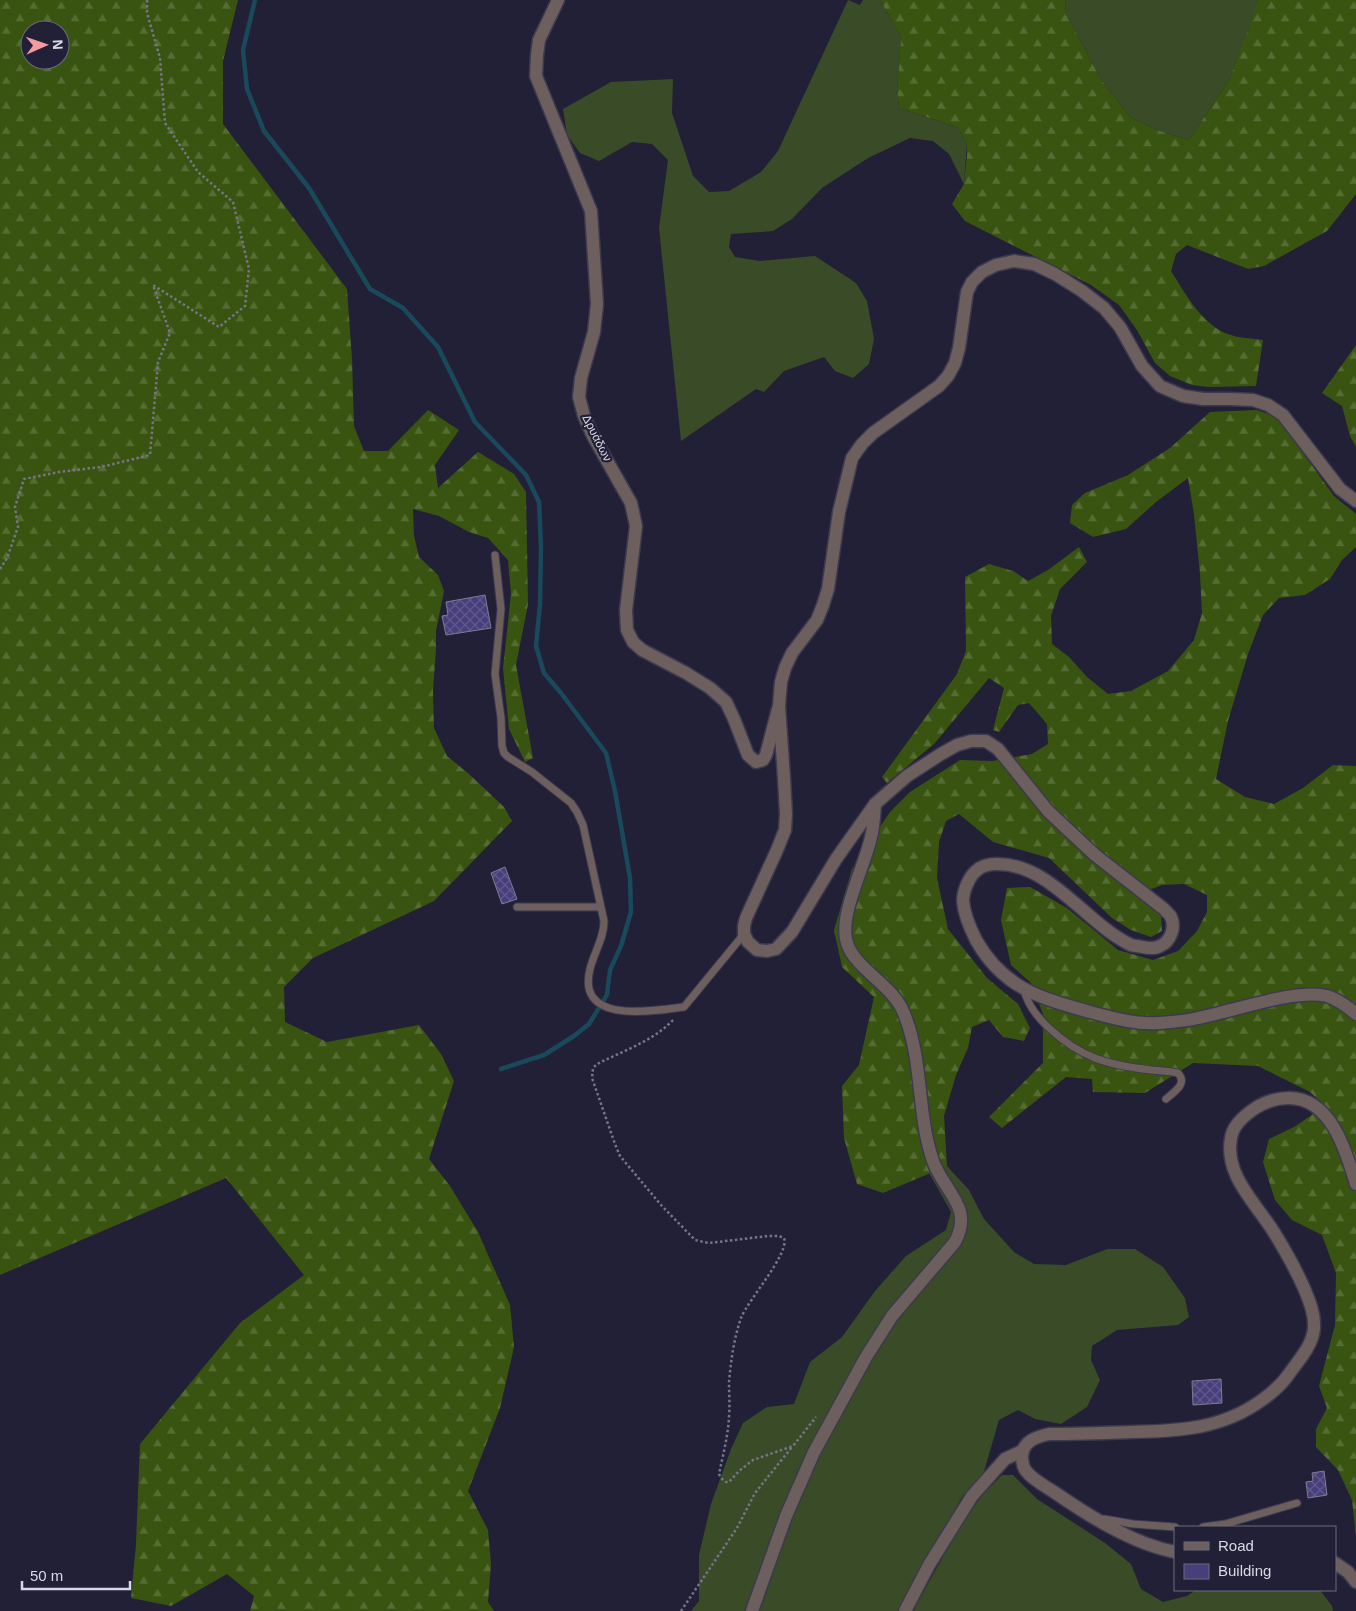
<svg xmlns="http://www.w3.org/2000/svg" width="1356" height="1611" font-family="Helvetica,sans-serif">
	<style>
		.grass { fill: #3a4b27 }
		.forest { fill: url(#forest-firs); fill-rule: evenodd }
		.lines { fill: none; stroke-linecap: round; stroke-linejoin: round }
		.stream { stroke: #194a5b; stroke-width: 4.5 }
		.building { fill: url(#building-cross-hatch); stroke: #7d7b95 }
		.service-casing { stroke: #3c3a4f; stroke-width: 9 }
		.minor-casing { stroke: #3c3a4f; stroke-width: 15 }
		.tertiary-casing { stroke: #3c3a4f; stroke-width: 15 }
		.path { stroke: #777588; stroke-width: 2.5; stroke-dasharray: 2.5 2.5; stroke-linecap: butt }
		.service { stroke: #6d5f5e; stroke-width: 7 }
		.minor { stroke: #6d5f5e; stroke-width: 12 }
		.tertiary { stroke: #6d5f5e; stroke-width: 12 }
		.labels { text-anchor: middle; stroke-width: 4.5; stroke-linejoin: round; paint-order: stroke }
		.street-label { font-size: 12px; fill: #d9d8e7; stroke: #222036 }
	</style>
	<defs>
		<pattern id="forest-firs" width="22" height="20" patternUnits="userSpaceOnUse" patternTransform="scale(1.25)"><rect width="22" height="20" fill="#395410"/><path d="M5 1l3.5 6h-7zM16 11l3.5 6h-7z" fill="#556c33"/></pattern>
		<pattern id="building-cross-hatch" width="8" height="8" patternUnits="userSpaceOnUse" patternTransform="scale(1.25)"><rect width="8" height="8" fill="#473e7a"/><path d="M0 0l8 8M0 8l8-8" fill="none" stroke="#61598d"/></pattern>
	</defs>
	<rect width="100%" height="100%" fill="#222036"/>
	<path class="grass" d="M848 0 860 5 863 0H880L901 37 897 89 899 108 957 127 967 143 964 184 949 154 933 141 910 138 868 158 822 188 792 219 773 231 731 234 729 247 735 257 760 261 815 256 856 283 867 301 874 339 869 364 853 378 835 371 824 357 784 371 764 392 756 389 681 441 659 228 668 160 652 144 632 142 599 161 580 153 567 135 563 109 611 82 673 79 672 113 693 176 709 192 729 191 761 172 778 151Z
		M1065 0H1257L1254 17 1229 80 1189 140 1157 130 1130 117 1102 81 1066 14Z
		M947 1166 969 1190 984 1219 1014 1252 1034 1264 1066 1265 1107 1249H1135L1163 1267 1185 1298 1189 1317 1178 1325 1117 1330 1092 1346 1091 1360 1100 1380 1087 1407 1061 1424 1035 1419 1018 1410 999 1420 983 1475 962 1497 899 1611H691L699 1601V1555L711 1504 731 1449 743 1423 767 1407 794 1404 810 1362 842 1337 875 1291 906 1256 946 1230 951 1212 929 1173Z
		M1002 1475H1013L1037 1499 1105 1543 1131 1564 1141 1589 1163 1602 1187 1596 1196 1590H1320L1332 1606 1333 1611H914L916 1605 963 1521 983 1494Z"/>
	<path class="forest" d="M0 0H238L223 61V124L347 289 352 359 354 426 364 451H388L428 410 459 430 435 465 438 488 478 452 514 474 526 492 528 604 516 665 533 758 525 762 509 729 503 668 511 594 508 560 488 538 469 532 439 516 413 509 414 536 419 557 438 575 444 591 436 631V649L433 691 434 728 447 756 469 774 504 807 512 821 434 901 313 958 284 987 285 1022 327 1042 419 1025 441 1054 454 1081 429 1159 450 1186 478 1232 510 1305 514 1347 500 1408 468 1491 488 1530 491 1564 488 1602 494 1611H250L254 1596 227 1574 171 1606 131 1598 136 1544 140 1444 240 1323 304 1275 226 1178 0 1275ZM30 30H60V60H30Z
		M880 0H1065L1066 14 1102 81 1130 117 1157 130 1189 140 1229 80 1253 17 1257 0H1356V194L1327 231 1264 266 1248 269 1187 245 1176 254 1171 271C1185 293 1198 318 1221 331 1233 338 1249 338 1263 340L1256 386 1209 387 1192 385 1170 376 1155 363 1137 330 1119 305 1091 285 965 221 952 204 964 184 967 155V143L957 127 899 108 897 89 901 37Z
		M1356 345V447L1350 436 1342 406 1322 393Z
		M1257 410 1277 417 1334 496 1356 514V547L1342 560 1330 579 1305 595 1279 598 1263 615 1248 654 1228 721 1216 779 1245 797 1274 804 1303 788 1333 765 1356 766V1536L1352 1500 1338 1470 1316 1447V1429L1327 1408 1319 1386 1335 1325 1336 1273 1322 1235 1292 1220 1275 1200 1263 1162 1269 1139 1294 1127 1325 1106 1310 1092 1258 1066 1193 1063 1145 1093 1093 1092 1092 1079 1066 1077 1002 1128 989 1117 1043 1063V1014L1031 983 1011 965 1001 920 1007 888 1030 887 1067 908 1118 950 1153 960 1178 951 1197 931 1207 912V895L1184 884 1162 885 1149 890 1161 915 1162 931 1151 937 1131 930 1112 918 1049 858 993 842 959 814 946 821 939 842 937 878 948 929 987 978 1018 1004 1030 1028 1024 1041 1003 1037 989 1020 972 1027 968 1048 956 1075 944 1116 947 1166 883 1193 857 1184 844 1138 842 1086 859 1065 874 997 842 967 834 930 852 869 890 812 910 792 960 760 992 761 1032 754 1048 744 1047 724 1029 703 1018 705 999 732 993 730 1004 688 989 678 934 744 887 783 882 777 957 674 966 651 965 577 989 564 1013 571 1028 581 1048 570 1079 547 1087 562 1060 589 1051 616 1052 644 1069 657 1087 677 1108 694 1131 691 1168 671 1194 640 1202 613 1200 574 1194 514 1188 478 1156 502 1126 529 1093 537 1070 523 1072 505 1085 493 1128 475 1170 448 1210 412Z"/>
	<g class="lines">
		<path class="stream" d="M255 0 243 50 247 89 264 131 309 188 370 289 403 308 438 347 475 422 526 475 539 502 541 546 540 604 536 646 544 673 561 693 606 753 615 791 630 878 631 912 621 946 610 970 607 995 589 1024 574 1036 544 1055 501 1069"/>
	</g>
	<path class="building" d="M485 595 491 628 446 635 442 616 448 615 446 602Z
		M505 867 517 899 502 904 491 873Z
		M1221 1379 1222 1403 1193 1405 1192 1381Z
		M1324 1471 1327 1495 1308 1498 1306 1482 1313 1481 1312 1473Z"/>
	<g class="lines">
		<g class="service-casing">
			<path id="service" d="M495 555 501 609 495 674 501 718 502 746 504 753 508 757 532 772 571 803 577 812 583 825 604 921C604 939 594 952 590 969 576 1025 653 1011 684 1007L744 934
				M517 907H600
				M1024 990C1028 1006 1037 1017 1049 1028 1081 1058 1108 1065 1151 1070 1160 1071 1169 1071 1178 1073 1188 1084 1174 1092 1166 1099
				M1104 1519 1133 1524 1175 1527
				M1203 1527 1225 1524 1297 1503"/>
		</g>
		<g class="minor-casing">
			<path id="minor" d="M558 0 539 40 537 55 536 76 591 211 597 304 594 332 581 378 579 397 584 416 593 436 631 503 636 526 626 610 627 630 633 642 642 650 686 673 710 688 726 702 734 719 748 755 756 762 763 760 766 755 778 709
				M752 1611 786 1516 814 1452 866 1357 892 1316 955 1242C974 1207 944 1192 933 1161 916 1112 924 1057 902 1009 890 984 854 967 847 943 838 916 865 866 871 837 874 826 874 815 875 804
				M905 1611 929 1565 972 1496 1005 1459 1022 1451"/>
		</g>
		<g class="tertiary-casing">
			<path id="tertiary" d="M1356 501 1340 489 1283 415 1268 405 1253 400 1230 399H1203L1183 396 1160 386 1142 366 1120 327 1104 308 1082 291 1055 274 1034 264 1014 261 996 265 982 272 972 282 967 292 959 348 955 363 948 376 939 386 873 433 862 444 852 458 839 512 828 589 823 605 817 620 792 653 785 668 781 682 779 706 784 778 786 814 785 830 777 850 746 918 744 926V934L748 942 757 950 767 951 776 949 792 932 836 859 875 804 907 776 941 754 957 745 971 741H986L998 749 1048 811 1095 855 1164 909C1166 912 1170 914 1171 917 1176 928 1170 942 1160 946 1155 949 1147 948 1142 947 1138 946 1134 946 1131 945 1085 923 1051 864 997 864 990 864 982 865 976 871 969 877 963 891 963 901 964 915 970 928 976 940 1003 988 1040 998 1090 1012 1113 1018 1136 1025 1160 1023 1173 1022 1186 1021 1198 1018 1231 1012 1296 988 1327 996 1339 1000 1347 1006 1356 1014
				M1175 1552C1133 1544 1089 1516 1054 1492 1045 1486 1033 1480 1026 1471 1023 1467 1022 1461 1022 1456 1023 1441 1036 1437 1049 1434 1077 1434 1105 1433 1132 1432 1180 1431 1222 1429 1262 1400 1272 1393 1282 1384 1289 1374 1298 1361 1313 1345 1314 1328 1315 1314 1309 1300 1304 1288 1296 1270 1286 1252 1275 1234 1257 1204 1224 1176 1231 1138 1233 1124 1246 1114 1257 1107 1267 1101 1278 1098 1289 1098 1331 1098 1346 1151 1356 1184
				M1335 1563 1348 1572 1356 1582"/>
		</g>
		<path class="path" d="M0 569 7 558 18 527 15 507 24 479 59 472 101 467 150 455 158 362 170 333 153 285 219 327 245 306 249 269 233 202 198 172 165 123 160 58 147 13V0
			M673 1020C653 1041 623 1051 597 1064L593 1068 592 1078 615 1144 620 1156 661 1205 695 1240 709 1243 768 1236H779L784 1238C790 1253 748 1300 741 1318 734 1338 731 1360 729 1382 729 1393 730 1405 729 1417 728 1436 723 1455 719 1474L721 1478 726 1482H729L739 1471 753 1460 793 1446 816 1417
			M681 1611 737 1528 755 1493 792 1447"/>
		<use href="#service" class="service"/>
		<use href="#minor" class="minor"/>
		<use href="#tertiary" class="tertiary"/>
	</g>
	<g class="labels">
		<g class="street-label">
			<text transform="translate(597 438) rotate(63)" y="4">Δρυάδων</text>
		</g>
	</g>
	<rect x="1174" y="1526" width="162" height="65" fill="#222036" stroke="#6b6a7d"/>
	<rect x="1184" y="1542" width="25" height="8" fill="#6d5f5e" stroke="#6b6a7d"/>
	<text x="1218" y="1551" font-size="15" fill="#d9d8e7">Road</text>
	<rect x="1184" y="1564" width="25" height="15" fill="#473e7a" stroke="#6b6a7d"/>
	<text x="1218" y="1576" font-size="15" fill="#d9d8e7">Building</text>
	<g transform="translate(45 45) rotate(88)"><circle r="24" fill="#222036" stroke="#6b6a7d"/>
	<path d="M0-4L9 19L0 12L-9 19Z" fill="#f49aa0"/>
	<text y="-8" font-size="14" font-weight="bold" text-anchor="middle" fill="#d9d8e7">N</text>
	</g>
	<path d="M22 1581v8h108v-8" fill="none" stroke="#d9d8e7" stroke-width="2.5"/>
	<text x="30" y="1581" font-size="15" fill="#d9d8e7" stroke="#222036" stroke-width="4" paint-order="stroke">50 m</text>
</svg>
